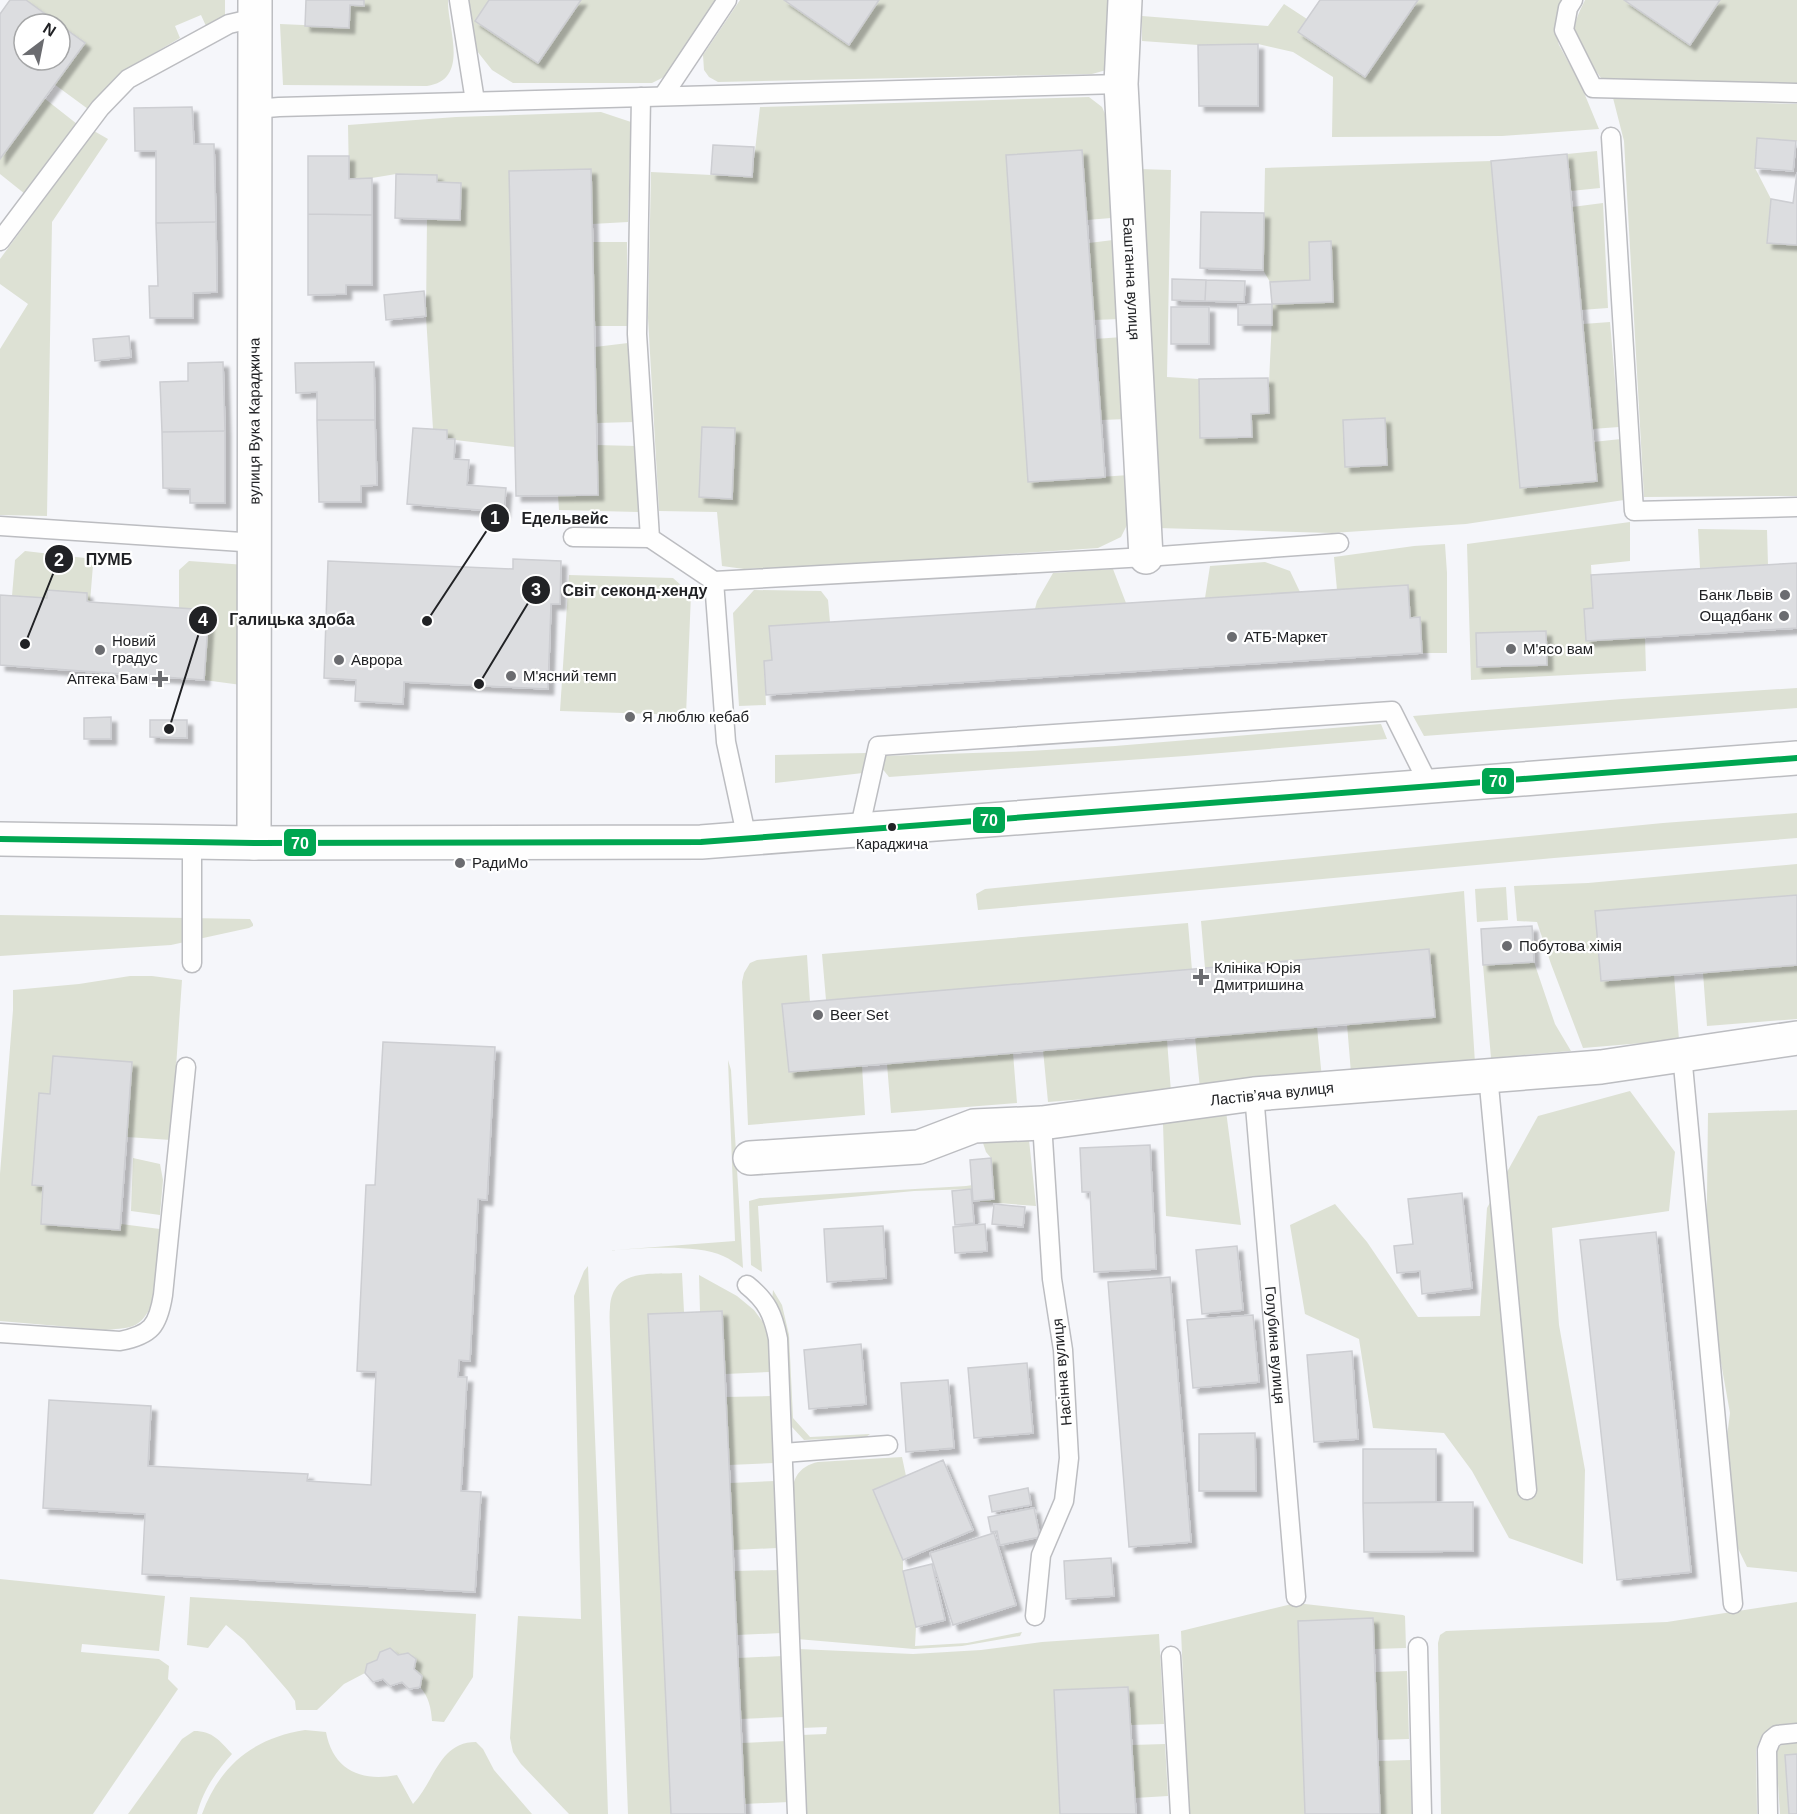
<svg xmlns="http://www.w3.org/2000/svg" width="1797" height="1814" font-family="Arial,sans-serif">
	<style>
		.green { fill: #dde1d4; fill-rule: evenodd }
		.building { fill: #dcdde0; stroke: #cdced2; stroke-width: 1.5; filter: url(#shadow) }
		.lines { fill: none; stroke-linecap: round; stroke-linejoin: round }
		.lane-casing { stroke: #bcbdc1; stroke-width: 21 }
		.street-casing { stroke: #bcbdc1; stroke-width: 36 }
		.secondary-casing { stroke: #bcbdc1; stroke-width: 36 }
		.lane { stroke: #fefefe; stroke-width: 18 }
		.street { stroke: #fefefe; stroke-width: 33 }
		.secondary { stroke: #fefefe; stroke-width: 33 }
		.bus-1-casing { stroke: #fff; stroke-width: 10 }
		.bus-1 { stroke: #00a651; stroke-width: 6 }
		.poi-dot { fill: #6b6c70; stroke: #fff; stroke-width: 2 }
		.bus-dot { fill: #212225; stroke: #fff; stroke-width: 2 }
		.labels { text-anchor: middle; stroke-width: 4.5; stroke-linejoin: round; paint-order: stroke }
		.bus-label { font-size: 14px; fill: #212225; stroke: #fff }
		.street-label { font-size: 15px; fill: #212225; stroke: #fff }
		.poi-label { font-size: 15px; fill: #212225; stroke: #fff; text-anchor: start }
		.leader { fill: none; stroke: #212225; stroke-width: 2 }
		.callout-dot { fill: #212225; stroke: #fff; stroke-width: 2 }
		.mark-label { font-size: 18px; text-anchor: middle; font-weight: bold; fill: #fff }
		.callout-label { font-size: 16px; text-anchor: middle; font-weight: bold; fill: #212225; stroke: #fff; stroke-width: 4.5; stroke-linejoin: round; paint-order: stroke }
		.line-badge { stroke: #fff; stroke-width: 2 }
		.badge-label { font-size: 16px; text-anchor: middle; font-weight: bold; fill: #fff }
	</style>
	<defs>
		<filter id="shadow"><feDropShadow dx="5.5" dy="5.5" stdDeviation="1.5" flood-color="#0004"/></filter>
	</defs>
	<rect width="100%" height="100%" fill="#f5f6fa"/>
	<path class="green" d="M26 0H225V17L206 26 201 15 175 26 180 38 127 69 102 93 88 109 54 84 85 43Z
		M364 0H448C447 27 471 80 427 86L283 85 280 24 349 27 350 5 363 6Z
		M469 0H489L475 21 538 63 581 0H718L666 76 652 83H513L492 70 477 51 471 25Z
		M740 0H785L849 45 879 0H1111L1110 69 1092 74 718 82 709 77 704 70 703 55Z
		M1418 0H1563C1558 16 1554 29 1559 45L1580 83 1599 129 1502 136 1332 137 1333 77 1293 52 1258 44 1198 45 1142 41V16L1268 26 1284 4 1307 19 1299 32 1365 77Z
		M1585 0H1624L1690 45 1720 0H1797V86L1601 78C1593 66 1574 42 1575 27 1576 17 1581 9 1585 0Z
		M1089 97 1102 107 1109 123 1111 218 1087 220 1082 150 1006 155 1028 482 1129 475 1130 519 1121 537 1098 548 854 564 744 569 722 566 717 512 659 511 648 318 651 172 752 177 760 107Z
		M44 98 77 124 25 194 0 174V159Z
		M1613 98 1797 104V141L1757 138 1755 168 1771 199 1767 242 1797 245V496L1644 497 1624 141Z
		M601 112 631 122 628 222 592 224 591 169 509 171 515 447 447 439V430L433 429 426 316 427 219 460 220 461 183 437 182 396 174 372 178 349 179 348 125 456 117Z
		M94 131 108 139 52 222 47 516 0 515V349L28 304 0 284V259Z
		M1597 151 1600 188 1571 191 1567 154Z
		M1491 161 1520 487 1593 442 1621 439 1624 500 1466 524 1332 533 1158 528 1138 169 1171 170 1167 377 1199 379 1201 438 1251 437V414L1269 413C1268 377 1272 341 1272 304L1333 302 1331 241 1309 242 1310 280 1270 282 1263 270 1265 168Z
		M1603 203 1608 308 1581 310 1572 207Z
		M1113 240 1120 319 1094 320 1089 243Z
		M593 242H627V326H594Z
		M1610 322 1619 427 1592 429 1583 324Z
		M1122 337 1127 419 1101 420 1095 339Z
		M628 343 634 422 597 423 595 347Z
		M597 445 636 446 638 512 559 510 558 495Z
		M1630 522V561L1591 565 1593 608 1587 641 1645 637 1646 671 1471 680 1467 544ZM1546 631 1547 665 1477 667 1476 633Z
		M1698 529 1767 530 1768 565 1700 568Z
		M1445 544 1447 573V653H1422L1420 618H1410L1408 585 1337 590 1334 557 1414 546Z
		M25 551 85 558 91 561 93 565 90 602 47 591V598L12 596 15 560Z
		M189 561 246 565 249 686 204 680 179 608V570Z
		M1265 562 1290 571 1300 592 1205 598 1210 566Z
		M1113 569 1126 603 1035 609 1037 601 1053 573Z
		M569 575 673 578 691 594 686 715 560 711Z
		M754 590 821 591 828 600 830 622 769 626 772 660 764 661 766 705 739 706 733 613Z
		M1797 688V708L1424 736 1413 716 1622 699Z
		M1381 724 1387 739 1185 756 889 777 881 767 883 756 1029 751 1115 746Z
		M866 753 863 773 775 783V755Z
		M1797 813V838L1554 858 978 910 976 894 985 889 1663 823Z
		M1797 864V895L1595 911 1601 981 1674 975 1679 1040 1583 1048 1551 964 1537 922 1517 921 1514 886 1588 883Z
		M1506 887 1508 920 1477 922 1475 889Z
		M1464 891 1475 1063 1351 1073 1347 1024 1435 1017 1429 949 1205 968 1201 921Z
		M0 915 250 919 253 924V926L249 928 171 945 0 956Z
		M1188 923 1192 970 826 1000 822 954Z
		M807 955 810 1002 782 1005 789 1071 862 1066 865 1115 748 1125 742 982 744 973 750 963 757 960Z
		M1534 962 1555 1024 1571 1051 1491 1058 1483 965Z
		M1797 965V1019L1707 1026 1703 973Z
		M130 976H152L182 980 171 1140 127 1137 132 1062 53 1056 50 1094 39 1093 32 1185 43 1186 120 1230 121 1224 160 1229C158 1256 162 1314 133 1326 125 1329 114 1329 105 1330L0 1321V1174L13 1010V990L79 984Z
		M1317 1027 1322 1079 1200 1089 1195 1037Z
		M1167 1040 1171 1092 1048 1102 1043 1050Z
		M1013 1053 1017 1103 891 1113 887 1064Z
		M728 1060 731 1070 743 1268C737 1264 730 1259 723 1256 695 1243 633 1249 602 1251L735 1241Z
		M1630 1091 1675 1152 1669 1211 1552 1228 1559 1325 1585 1470 1583 1564 1509 1538 1472 1471 1444 1433 1373 1428 1359 1339 1305 1314 1290 1225 1335 1204 1367 1242 1418 1317 1480 1316 1487 1208 1538 1116Z
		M1797 1110V1572L1747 1567 1718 1507 1730 1413 1706 1279 1708 1113Z
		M1226 1111 1241 1225 1166 1216 1163 1124Z
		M1025 1135 1029 1140 1036 1206 973 1201 970 1189 914 1191 758 1206 762 1272 751 1265 749 1201 760 1198 966 1186 992 1182 991 1158 986 1152 983 1143 986 1139Z
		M133 1158 160 1164 163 1180 160 1215 131 1211Z
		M588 1266 600 1559 608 1814H569L521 1764 513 1752 510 1738 518 1616 581 1619 574 1296 584 1271Z
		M682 1273 684 1312 649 1314 671 1814H628L610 1336C610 1327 609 1317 610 1307 613 1267 652 1275 682 1273Z
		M699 1275 737 1296 754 1310 768 1329 770 1372 725 1374 722 1311 700 1312Z
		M773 1290 782 1305 789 1335 793 1418 810 1437 870 1434 866 1437 804 1440 791 1426 786 1409 772 1301Z
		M771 1396 774 1463 729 1465 726 1397Z
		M902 1457 906 1476 874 1490 903 1560V1571L916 1627 915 1646 967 1643 1022 1632 1020 1636 962 1646 914 1649 797 1639C796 1607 795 1574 793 1542 793 1524 788 1493 796 1477 801 1468 809 1464 818 1462Z
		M775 1481 777 1548 733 1550 730 1483Z
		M779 1570 782 1633 737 1635 734 1571Z
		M0 1579 165 1596 159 1651 82 1644 81 1652 159 1659 169 1666 168 1679 178 1689 93 1814H0Z
		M190 1597 476 1614 473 1677 444 1722 432 1721C431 1708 429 1697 420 1687L422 1676 414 1669 416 1659 408 1653 398 1655 390 1648 380 1652 377 1660 367 1664 365 1673 344 1684 317 1710H296L295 1701 288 1691 244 1640 226 1625 208 1648 187 1645Z
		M1797 1602V1726C1773 1727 1764 1724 1756 1750L1757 1814H1441L1438 1643 1440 1635 1446 1631 1667 1622Z
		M1296 1603 1403 1615 1405 1616 1406 1648 1374 1649 1372 1618 1298 1621 1305 1814H1189L1181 1631Z
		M1159 1634 1164 1724 1131 1725 1128 1687 1054 1690 1060 1814H804L801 1735 826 1734 827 1727 801 1728 798 1649 913 1654 981 1650 1042 1642Z
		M783 1656 785 1717 740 1719 738 1658Z
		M1407 1671 1409 1739 1377 1740 1375 1672Z
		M305 1730 326 1732C333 1770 361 1782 397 1775L413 1804C435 1781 439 1742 476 1742L483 1749 494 1770 532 1814H202C220 1765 254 1738 305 1730Z
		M194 1731C213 1731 220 1741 232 1754 216 1772 203 1790 197 1814H128L182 1739Z
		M787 1741 789 1802 744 1804 742 1743Z
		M1797 1742V1754L1785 1755 1789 1814H1780L1776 1753C1779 1742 1788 1743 1797 1742Z
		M1165 1744 1168 1796 1135 1798 1132 1745Z
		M1410 1760 1412 1814H1380L1378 1761Z"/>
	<path class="building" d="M10 0H26L59 24H24V60H60V25L85 43 0 159V14Z
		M306 0H364V6L350 5 349 28 305 26Z
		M489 0H581L538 63 475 21Z
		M784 0H879L849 45Z
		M1320 0H1418L1365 77 1298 32Z
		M1624 0H1720L1690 45Z
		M1258 44V106H1199L1198 45Z
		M192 107 194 144H214L216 222 156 223V151H135L134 108Z
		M1757 138 1796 141 1793 171 1755 168Z
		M713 145 754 147 752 177 711 174Z
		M1082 150 1105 477 1028 482 1006 155Z
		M1567 154 1597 481 1520 488 1491 161Z
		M308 156H349V179L372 178V215L308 214Z
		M591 169 598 495 516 496 509 171Z
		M1797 172V245L1767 243 1771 199 1793 203Z
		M396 174 437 175V182L461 183 460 220 395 218Z
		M1201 212 1264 213 1263 270 1200 268Z
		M308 214 372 215V285H346V294L308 295Z
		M216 222 217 292 193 293V318H150L149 286H158L156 223Z
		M1331 241 1333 302 1272 304 1270 282 1310 280 1309 242Z
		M1172 279 1206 280 1205 301 1172 300Z
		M1206 280 1245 281 1244 302 1205 301Z
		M424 291 426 316 386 320 384 295Z
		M1272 304V325H1238V305Z
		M1171 307H1209V344H1171Z
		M129 336 131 357 95 361 93 339Z
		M223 362 225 431 162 432 160 382 188 381V363Z
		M374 362 375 420H317V392L296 393 295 363Z
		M1268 378 1269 413 1251 414 1252 437 1200 438 1199 379Z
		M1385 418 1387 465 1345 467 1343 420Z
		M317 420H375L377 485 361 486V502H319Z
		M702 427 735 428 732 499 699 497Z
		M413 428 447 430V439H455L454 459 469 460 467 485 506 488 504 512 407 504Z
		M225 431V503H190V489L163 488 162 432Z
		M513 559 561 561 560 604H551L548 689 404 682 403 704 355 701 356 680 324 678 328 561 513 569Z
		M1797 563V628L1586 641 1584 609 1593 608 1591 575Z
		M1408 585 1410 618 1420 617 1422 653 766 695 764 661 772 660 769 626Z
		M47 590 87 593V601L90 602 209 610 204 680 0 665V595L47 598Z
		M1546 631 1547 665 1477 667 1476 633Z
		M111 717V739H84V718Z
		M150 720H187V738L150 737Z
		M1797 895V965L1601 981 1595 911Z
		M1532 926 1534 962 1483 965 1481 929Z
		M1429 949 1435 1017 789 1072 782 1004Z
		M383 1042 495 1047 487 1200 478 1199 470 1361 459 1360 458 1377H467L461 1491 481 1492 475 1592 142 1574 145 1514 43 1508 49 1400 151 1406 148 1466 308 1474 307 1481 371 1485 376 1372 357 1371 366 1185H375Z
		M53 1056 132 1062 120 1230 41 1224 43 1186 32 1185 39 1093 50 1094Z
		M1150 1145 1156 1269 1094 1272 1090 1192H1082L1080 1148Z
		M991 1158 994 1199 973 1201 970 1160Z
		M971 1189 974 1223 955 1225 952 1191Z
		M1462 1193 1472 1288 1422 1294 1420 1271 1397 1273 1394 1246 1413 1244 1408 1199Z
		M994 1204 1025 1207 1023 1227 992 1224Z
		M985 1224 987 1251 955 1253 953 1227Z
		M883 1226 886 1278 827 1282 824 1229Z
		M1656 1232 1691 1572 1617 1580 1580 1240Z
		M1237 1246 1243 1310 1202 1314 1196 1250Z
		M1170 1277 1191 1542 1129 1547 1108 1282Z
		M722 1311 745 1814H671L648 1314Z
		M1253 1315 1259 1382 1193 1388 1187 1320Z
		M861 1344 866 1404 809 1409 804 1350Z
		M1352 1351 1358 1439 1314 1442 1307 1355Z
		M1027 1363 1033 1433 974 1438 968 1368Z
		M948 1380 954 1448 906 1452 901 1383Z
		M1255 1433 1256 1491H1199V1434Z
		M1363 1449H1436V1502L1363 1503Z
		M943 1460 973 1530 903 1560 873 1490Z
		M1028 1488 1031 1505 992 1512 989 1496Z
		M1473 1502V1551L1364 1552 1363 1503Z
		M1034 1508 1040 1537 1000 1545 997 1531 991 1532 988 1517Z
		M994 1533 1016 1605 953 1625 930 1553Z
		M1111 1558 1114 1596 1066 1599 1064 1561Z
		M932 1564 945 1620 916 1627 903 1571Z
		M1373 1618 1380 1814H1305L1298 1621Z
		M390 1648 398 1655 408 1653 416 1659 414 1669 422 1676 420 1687 409 1689 402 1682 390 1686 383 1679 373 1682 365 1673 367 1664 377 1660 380 1652Z
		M1128 1687 1136 1814H1060L1054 1690Z
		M1797 1754V1814H1789L1785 1755Z"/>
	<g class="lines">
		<g class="lane-casing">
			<g id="lane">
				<path d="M459 0 475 101"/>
				<path d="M1573 0 1568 8 1564 30 1593 88 1797 93"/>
				<path d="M663 96 727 0"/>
				<path d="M641 97 637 334 650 538 714 581 726 742 747 839"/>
				<path d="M255 109 279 107 1121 84"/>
				<path d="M1611 137 1634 511 1797 507"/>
				<path d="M0 241 100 108 128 79 229 24 255 18"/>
				<path d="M0 526 242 542 255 545"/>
				<path d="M573 537 650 538"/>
				<path d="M714 581 1146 557 1339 543"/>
				<path d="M859 831 878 746 1392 711 1430 787"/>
				<path d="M192 963V842"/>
				<path d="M1682 1054 1733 1604"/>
				<path d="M1488 1075 1527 1490"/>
				<path id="s1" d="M1254 1094 1296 1597"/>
				<path d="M747 1285C767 1301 773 1314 778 1339L797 1814"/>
				<path d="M0 1333 120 1341C151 1335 158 1326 163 1295L186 1067"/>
				<path d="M783 1453 888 1445"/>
				<path d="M1035 1616 1041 1555 1064 1501 1069 1458 1063 1350 1052 1279 1042 1123"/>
				<path d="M1418 1647 1422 1814"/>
				<path d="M1171 1656 1180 1814"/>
				<path d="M1768 1814 1767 1750 1771 1740 1777 1735 1797 1733"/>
			</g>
		</g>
		<g class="street-casing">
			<g id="street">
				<path id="s2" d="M1125 0 1121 84 1146 557"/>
				<path id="s3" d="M254 843 255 0"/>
				<path d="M750 1158 919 1147 974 1126 1042 1123 1254 1094 1601 1067 1797 1038"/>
			</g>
		</g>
		<g class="secondary-casing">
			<path id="secondary" d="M0 839 254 843 701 842 1797 758"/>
		</g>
		<use href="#lane" class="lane"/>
		<use href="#street" class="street"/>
		<use href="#secondary" class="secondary"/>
		<g class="bus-1-casing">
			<path id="bus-1" d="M0 839 254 843 701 842 1797 758"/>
		</g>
		<use href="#bus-1" class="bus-1"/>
	</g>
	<g class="poi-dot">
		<circle cx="1785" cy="595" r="6"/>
		<circle cx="1784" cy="616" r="6"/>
		<circle cx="1232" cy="637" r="6"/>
		<circle cx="1511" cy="649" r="6"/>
		<circle cx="100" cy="650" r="6"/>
		<circle cx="339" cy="660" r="6"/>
		<circle cx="511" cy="676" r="6"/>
		<path d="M157 670h6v6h6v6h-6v6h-6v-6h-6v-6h6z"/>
		<circle cx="630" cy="717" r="6"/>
		<circle cx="460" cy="863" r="6"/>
		<circle cx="1507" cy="946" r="6"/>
		<path d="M1198 968h6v6h6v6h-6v6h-6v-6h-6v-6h6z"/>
		<circle cx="818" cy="1015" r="6"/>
	</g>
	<circle class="bus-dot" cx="892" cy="827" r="5"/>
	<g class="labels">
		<g class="bus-label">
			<text x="892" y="849">Караджича</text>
		</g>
		<g class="street-label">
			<text dy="5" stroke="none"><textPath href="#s2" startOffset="279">Баштанна вулиця</textPath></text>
			<text dy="5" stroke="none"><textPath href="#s3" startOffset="422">вулиця Вука Караджича</textPath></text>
			<text transform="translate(1272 1094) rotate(-6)" y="5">Ластівʼяча вулиця</text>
			<text dy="5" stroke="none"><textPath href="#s1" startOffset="252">Голубина вулиця</textPath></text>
			<text transform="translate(1062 1372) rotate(-95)" y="5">Насінна вулиця</text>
		</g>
		<g class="poi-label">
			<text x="1773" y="600" text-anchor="end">Банк Львів</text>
			<text x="1772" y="621" text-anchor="end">Ощадбанк</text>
			<text x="1244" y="642">АТБ-Маркет</text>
			<text x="112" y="646">Новий<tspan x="112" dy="17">градус</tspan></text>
			<text x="1523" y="654">М'ясо вам</text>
			<text x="351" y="665">Аврора</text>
			<text x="523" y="681">М'ясний темп</text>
			<text x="148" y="684" text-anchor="end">Аптека Бам</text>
			<text x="642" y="722">Я люблю кебаб</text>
			<text x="472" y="868">РадиМо</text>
			<text x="1519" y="951">Побутова хімія</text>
			<text x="1214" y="973">Клініка Юрія<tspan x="1214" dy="17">Дмитришина</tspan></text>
			<text x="830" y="1020">Beer Set</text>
		</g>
	</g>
	<path class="leader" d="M427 621L495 518M25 644L59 559M479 684L536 590M169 729L203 620"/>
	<g class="callout-dot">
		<circle cx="427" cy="621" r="6"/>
		<circle cx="25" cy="644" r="6"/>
		<circle cx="479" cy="684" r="6"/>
		<circle cx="169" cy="729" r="6"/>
		<circle cx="495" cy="518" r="15"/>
		<circle cx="59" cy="559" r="15"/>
		<circle cx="536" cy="590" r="15"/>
		<circle cx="203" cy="620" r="15"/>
	</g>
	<g class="mark-label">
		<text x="495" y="524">1</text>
		<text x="59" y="566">2</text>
		<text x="536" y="596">3</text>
		<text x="203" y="626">4</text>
	</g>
	<g class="callout-label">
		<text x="565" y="524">Едельвейс</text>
		<text x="109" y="565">ПУМБ</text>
		<text x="635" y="596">Світ секонд-хенду</text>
		<text x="292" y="625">Галицька здоба</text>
	</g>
	<g class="line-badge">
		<rect x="1481" y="767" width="34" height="28" rx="6" fill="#00a651"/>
		<rect x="972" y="806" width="34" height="28" rx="6" fill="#00a651"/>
		<rect x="283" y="828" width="34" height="29" rx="6" fill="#00a651"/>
	</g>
	<g class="badge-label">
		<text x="1498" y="787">70</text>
		<text x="989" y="826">70</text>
		<text x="300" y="849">70</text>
	</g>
	<g transform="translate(42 42) rotate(32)"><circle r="28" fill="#ffffff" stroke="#a6a7a8" stroke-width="1.5"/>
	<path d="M0-4.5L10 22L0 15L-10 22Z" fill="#6b6c70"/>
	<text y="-9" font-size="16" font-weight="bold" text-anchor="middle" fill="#212225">N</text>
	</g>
</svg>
